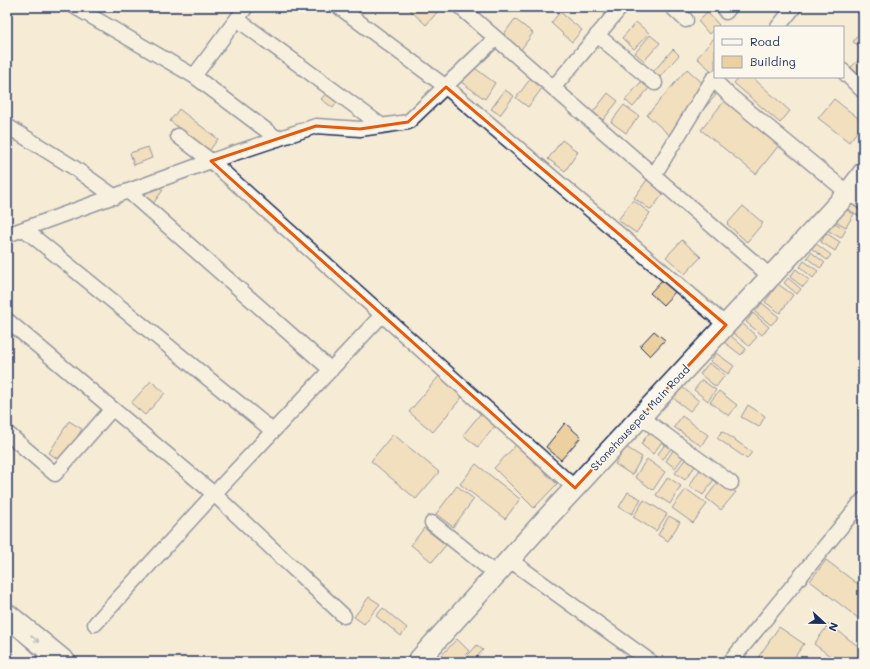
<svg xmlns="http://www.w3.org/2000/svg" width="870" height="669" font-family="Mali,sans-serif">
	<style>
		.building { fill: #ecd0a0; stroke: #1b2f5e }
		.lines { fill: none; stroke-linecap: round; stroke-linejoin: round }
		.minor-casing { stroke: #1b2f5e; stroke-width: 17 }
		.secondary-casing { stroke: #1b2f5e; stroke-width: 23 }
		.trunk-casing { stroke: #1b2f5e; stroke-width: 25 }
		.minor { stroke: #fbf7ec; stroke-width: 14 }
		.secondary { stroke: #fbf7ec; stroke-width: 20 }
		.trunk { stroke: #fbf7ec; stroke-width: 22 }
		.oneway { fill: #8b93a5 }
		.marked { fill: none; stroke: #e8590c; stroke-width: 3; stroke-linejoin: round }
		.labels { text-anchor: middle; stroke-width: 3.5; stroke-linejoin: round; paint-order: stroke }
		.street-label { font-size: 11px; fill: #1b2f5e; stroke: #fbf7ec }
	</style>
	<rect width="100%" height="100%" fill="#f6ebd5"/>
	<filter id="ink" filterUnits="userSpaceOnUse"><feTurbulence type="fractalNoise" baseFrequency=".025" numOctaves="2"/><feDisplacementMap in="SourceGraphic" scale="8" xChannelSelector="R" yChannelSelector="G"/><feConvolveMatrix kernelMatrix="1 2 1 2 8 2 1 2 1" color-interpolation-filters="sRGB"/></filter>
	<g filter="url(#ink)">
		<path class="building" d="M413 7H441V8L426 25 410 10Z
			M560 12 582 30 572 42 551 23Z
			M707 12 719 25 709 34 698 21Z
			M515 19 533 33 520 51 501 38Z
			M636 22 649 33 634 49 622 38Z
			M863 27V48L853 42Z
			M650 35 660 43 644 61 635 53Z
			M715 37V74L697 58Z
			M673 49 679 55 659 78 653 72Z
			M863 56V79L851 67Z
			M472 66 495 83 485 99 461 82Z
			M687 69 716 95 676 141 647 115Z
			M739 77H752L790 111 780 123 734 83Z
			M531 78 543 87 528 107 516 98Z
			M641 82 649 88 633 107 625 100Z
			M329 90 340 99 333 108 321 99Z
			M505 90 514 96 500 115 491 109Z
			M608 93 618 101 603 120 593 112Z
			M834 99 863 122V124L849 142 818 118Z
			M725 100 780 144 756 174 701 130Z
			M624 105 639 116 626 133 611 122Z
			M179 109 218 139 209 151 170 121Z
			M562 140 578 152 565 171 548 159Z
			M148 147 152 158 134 165 130 153Z
			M649 177 666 190 651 210 634 198Z
			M154 183 163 190 152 205 143 198Z
			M633 200 650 213 636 233 618 220Z
			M850 203 862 212 859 216 846 208Z
			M743 206 763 223 747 242 727 224Z
			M843 208 854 214 846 227 835 221Z
			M832 221 846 230 841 238 827 230Z
			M826 233 840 242 835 251 821 242Z
			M682 240 701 257 685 274 666 257Z
			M815 243 831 255 827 260 811 248Z
			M811 252 825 263 820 268 807 258Z
			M804 261 818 271 813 278 800 267Z
			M796 269 809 280 803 287 790 277Z
			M788 278 801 289 797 294 784 283Z
			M663 279 676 291 663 305 650 293Z
			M778 284 793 295 780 313 765 302Z
			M762 303 779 317 771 325 755 312Z
			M753 313 769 327 762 335 746 322Z
			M741 322 757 337 749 346 732 332Z
			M654 331 665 340 650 356 640 346Z
			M730 335 746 349 741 355 724 342Z
			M716 353 734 366 728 374 710 361Z
			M709 363 725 375 716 387 700 374Z
			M439 376 463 396 433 432 409 412Z
			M702 380 716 390 708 401 694 390Z
			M151 381 165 393 145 415 131 403Z
			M682 387 699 401 690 411 673 398Z
			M719 391 737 405 729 416 710 402Z
			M748 405 765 416 759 427 741 417Z
			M481 413 496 425 478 447 463 435Z
			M682 416 708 435 701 446 674 427Z
			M69 421 82 429 62 462 49 453Z
			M565 423 581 437 561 460 546 447Z
			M651 430 664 439 653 454 641 444Z
			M722 431 752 452 747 459 717 438Z
			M393 434 439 472 416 499 371 461Z
			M667 442 673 446 663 459 657 455Z
			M516 445 557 484 534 508 494 468Z
			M626 447 642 457 632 475 615 464Z
			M674 449 684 456 675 468 666 461Z
			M686 458 696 465 685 480 675 473Z
			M647 459 665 472 653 490 635 477Z
			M476 464 520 499 505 519 460 484Z
			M701 468 715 478 703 495 689 486Z
			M668 477 681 486 670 504 656 495Z
			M720 479 736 492 721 510 706 498Z
			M457 486 474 499 453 527 436 514Z
			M686 489 707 504 693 523 672 508Z
			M628 492 641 499 632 514 619 507Z
			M644 500 667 514 656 531 633 517Z
			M669 516 680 522 668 541 658 535Z
			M424 528 446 545 432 562 411 545Z
			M826 560 863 588V611L858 618 810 581Z
			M369 597 380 604 364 624 354 617Z
			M383 608 407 628 401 636 376 616Z
			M829 624 863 650V662H838L814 644Z
			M779 627 804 644 791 662H755Z
			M457 639 469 651 458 662H444L439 658Z
			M477 645 483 650 472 662H462Z"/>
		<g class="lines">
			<g class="minor-casing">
				<path id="minor" d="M75 7 194 76 278 139
					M339 7 446 87 726 325
					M460 7 771 277
					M672 7 686 20
					M726 12 730 7
					M237 19 382 126
					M778 27 794 7
					M597 35 655 83
					M843 71 863 91
					M194 76 246 7
					M713 79 728 94 848 193 863 202
					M553 88 621 7
					M7 126 73 167 115 197
					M178 136 211 161 575 488
					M654 175 713 79 717 77
					M128 191 331 370
					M24 229 273 431
					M7 235 211 161 316 126 360 129 408 122 496 38
					M7 320 214 494 344 616
					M641 417 731 483
					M7 433 55 474 112 409
					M432 523 497 575
					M510 560 651 662
					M95 624 214 494 382 315
					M730 662 863 500"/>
			</g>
			<g class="secondary-casing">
				<path id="secondary" d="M417 662 546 519 848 193 863 173"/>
			</g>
			<g class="trunk-casing">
				<path id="trunk" d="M7 615 64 662
					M7 645 26 662"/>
			</g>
			<use href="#minor" class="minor"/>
			<use href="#secondary" class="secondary"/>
			<use href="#trunk" class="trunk"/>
		</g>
		<defs><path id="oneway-solid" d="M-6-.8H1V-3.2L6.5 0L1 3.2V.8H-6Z"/></defs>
		<use class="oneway" href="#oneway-solid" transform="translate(35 639) rotate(40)"/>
	</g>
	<path d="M0 0H870V669H0ZM446 87 726 325 575 488 211 161 316 126 360 129 408 122Z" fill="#f6ebd5" fill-opacity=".55" fill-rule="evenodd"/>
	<path class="marked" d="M446 87 726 325 575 488 211 161 316 126 360 129 408 122Z"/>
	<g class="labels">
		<g class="street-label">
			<text transform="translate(640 418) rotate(-47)" y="4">Stonehousepet Main Road</text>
		</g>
	</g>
	<rect width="870" height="669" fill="none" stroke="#fbf7ec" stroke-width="24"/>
	<rect x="12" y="12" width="846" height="645" fill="none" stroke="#1b2f5e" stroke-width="1.5" filter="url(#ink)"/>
	<rect x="714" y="26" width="130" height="52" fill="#fbf7ec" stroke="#a1a7b3"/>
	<rect x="722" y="39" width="20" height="6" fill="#fbf7ec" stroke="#a1a7b3"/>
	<text x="750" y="46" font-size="12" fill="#1b2f5e">Road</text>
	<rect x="722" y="56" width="20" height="12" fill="#ecd0a0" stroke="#a1a7b3"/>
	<text x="750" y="66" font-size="12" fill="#1b2f5e">Building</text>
	<g transform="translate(824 623) rotate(112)" stroke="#fbf7ec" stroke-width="3" paint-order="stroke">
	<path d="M0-3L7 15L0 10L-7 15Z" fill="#1b2f5e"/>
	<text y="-6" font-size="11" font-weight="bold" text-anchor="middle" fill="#1b2f5e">N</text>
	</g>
</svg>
